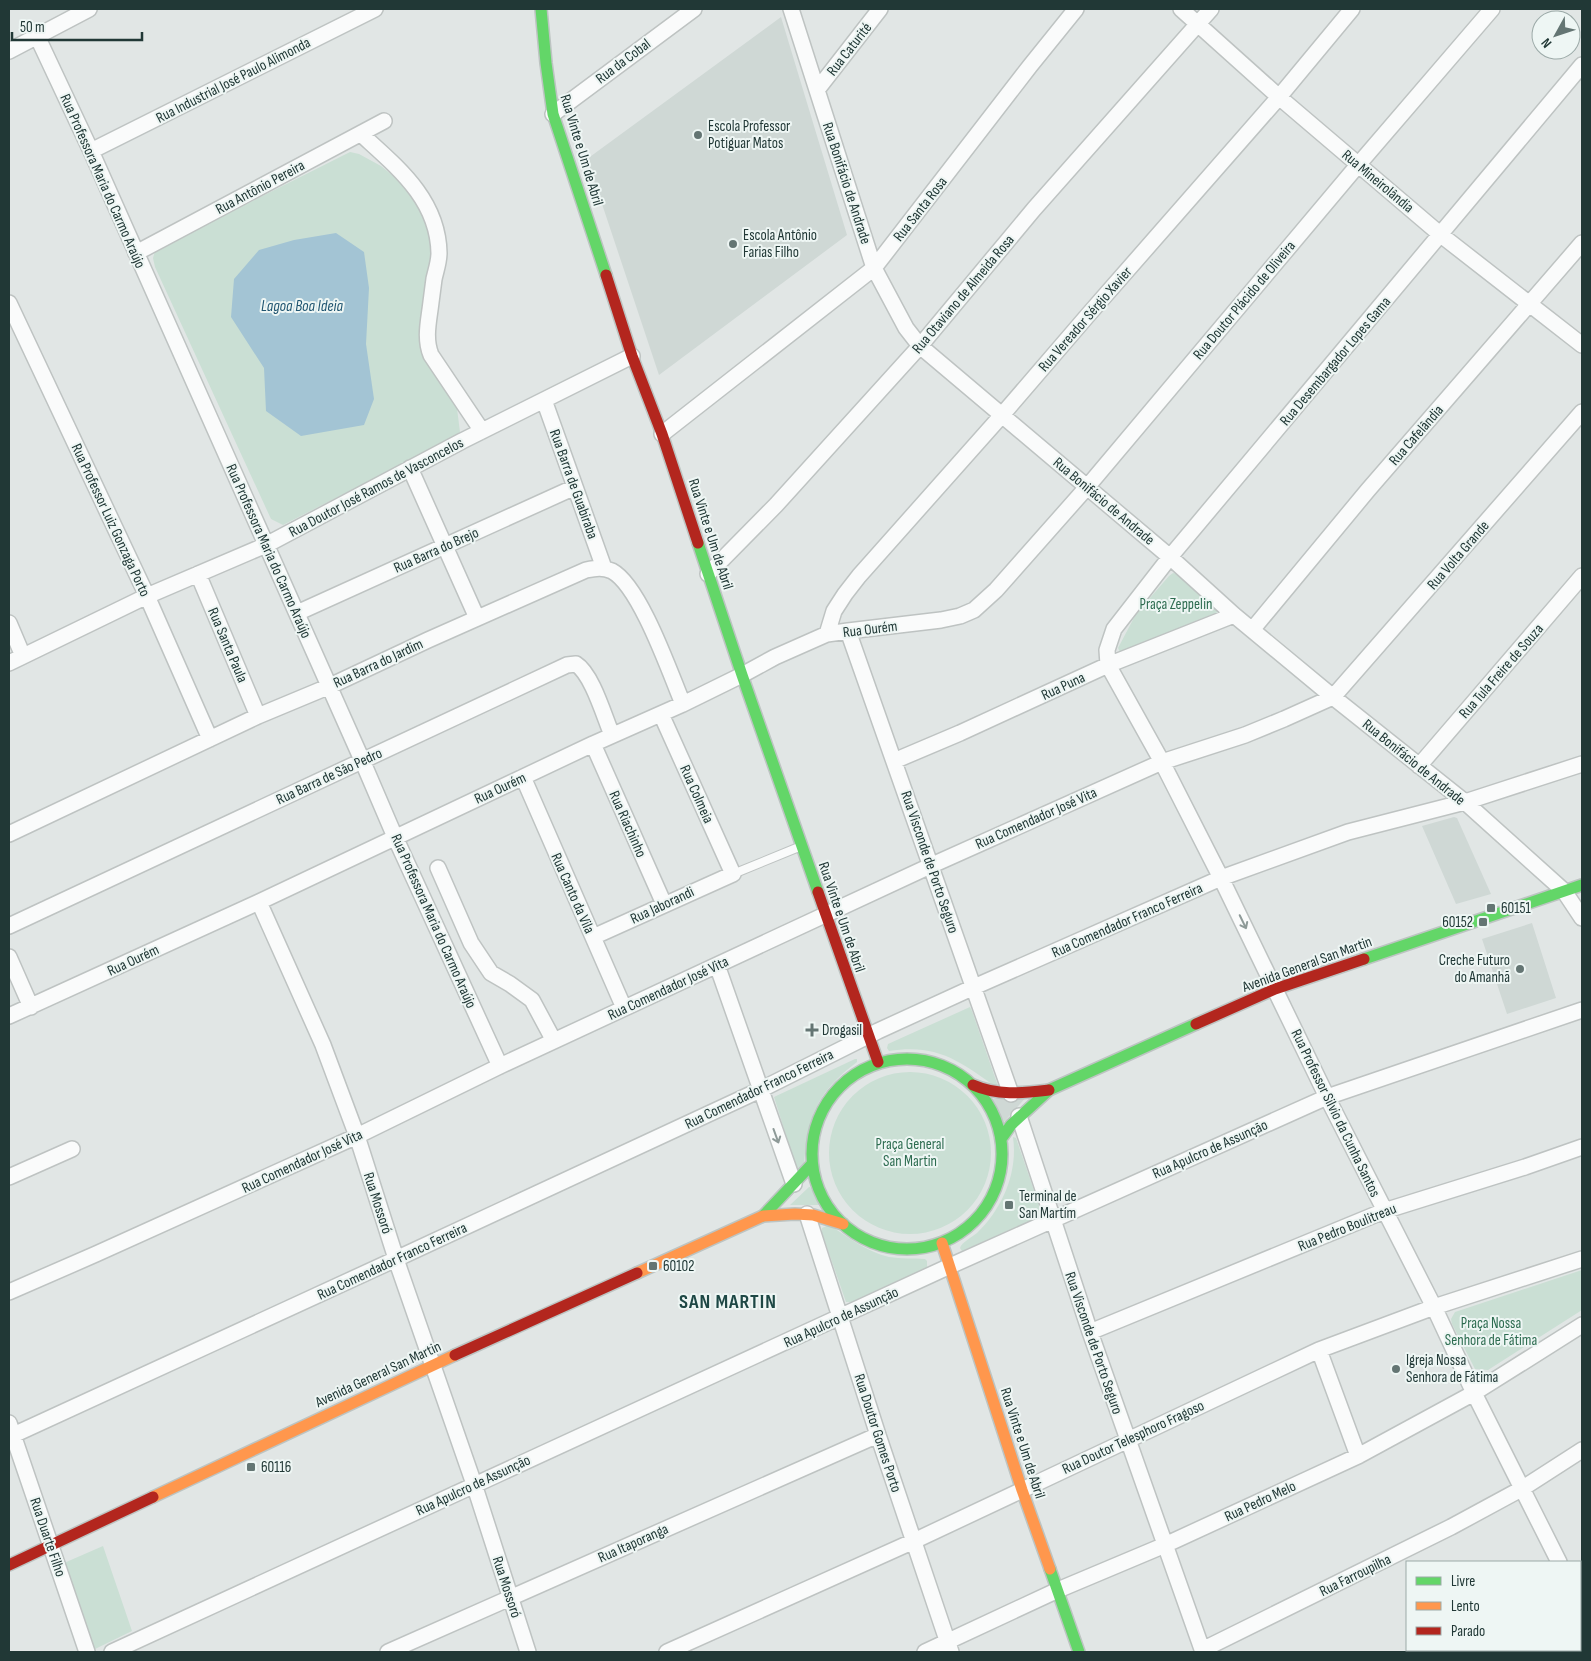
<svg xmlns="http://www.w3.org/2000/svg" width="1591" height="1661" font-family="'Sofia Sans Condensed',sans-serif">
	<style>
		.built { fill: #cfd8d5 }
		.green { fill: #cadfd4 }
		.water { fill: #a3c4d4 }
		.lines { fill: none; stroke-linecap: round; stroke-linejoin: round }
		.lane-casing { stroke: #bec3c2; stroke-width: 10 }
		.street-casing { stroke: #bec3c2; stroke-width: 18 }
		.fast-casing { stroke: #bdc4c2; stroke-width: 14 }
		.slow-casing { stroke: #bdc4c2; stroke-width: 14 }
		.jam-casing { stroke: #bdc4c2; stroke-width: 14 }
		.lane { stroke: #fafbfb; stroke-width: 8 }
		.street { stroke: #fafbfb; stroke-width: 15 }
		.fast { stroke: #63d668; stroke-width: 11 }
		.slow { stroke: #ff974d; stroke-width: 11 }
		.jam { stroke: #b3261e; stroke-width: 11 }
		.oneway { stroke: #8e9a98 }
		.poi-dot { fill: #647573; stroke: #eef6f4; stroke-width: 2 }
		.labels { text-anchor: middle; stroke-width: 4; stroke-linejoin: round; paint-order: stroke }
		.street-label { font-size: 15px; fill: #213836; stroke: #eef6f4 }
		.poi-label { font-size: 15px; fill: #213836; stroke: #eef6f4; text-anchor: start }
		.park-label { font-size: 15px; fill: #2d6c50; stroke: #eef6f4 }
		.water-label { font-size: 16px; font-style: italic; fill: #1f5470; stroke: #eef6f4 }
		.district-label { font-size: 20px; font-weight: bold; letter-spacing: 1px; fill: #1e4845; stroke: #eef6f4 }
	</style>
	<rect width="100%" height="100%" fill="#e1e6e5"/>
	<path class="built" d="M781 17 847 235 659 375 587 159Z
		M1454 817 1457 818 1491 894 1456 904 1422 826Z
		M1532 923 1556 998 1507 1014 1482 939Z
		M1028 1095 1003 1123 991 1099Z"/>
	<path class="green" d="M350 152 359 154 381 166 408 188 428 223 434 256 423 327 456 401 460 432 457 436 283 525 271 519 155 267 153 258 155 251 159 248Z
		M1173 573 1178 574 1218 610V612L1120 652 1118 648 1136 614 1169 576Z
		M970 1007 972 1011 999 1089C961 1062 938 1043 889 1051L887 1048 888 1044Z
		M855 1059H857V1062C816 1093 807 1117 804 1167L797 1170 774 1097Z
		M829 1153a81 81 0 1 1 162 0a81 81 0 1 1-162 0Z
		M1013 1137 1016 1138 1041 1211V1217L1037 1220 962 1251 960 1248C962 1242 971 1238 977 1233 1003 1208 1018 1172 1013 1137Z
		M809 1187H810L820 1205H790Z
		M829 1225C848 1237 867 1252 889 1257 901 1259 913 1258 925 1259L927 1261V1267L922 1271 854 1302H846L822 1233V1228Z
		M1582 1270V1310L1488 1370 1475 1369 1452 1324 1451 1319 1455 1312Z
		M103 1546 132 1631 93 1650 64 1563Z"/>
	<path class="water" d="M336 233 364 252 369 288 366 344 374 399 364 425 301 436 266 411 264 368 231 317 234 279 259 250 294 240Z"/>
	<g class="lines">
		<g class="lane-casing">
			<path id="lane" d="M733 874 799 847"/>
		</g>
		<g class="street-casing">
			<path id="street" d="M791 9 874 268 906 328 920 346 1170 557 1234 615 1333 697 1465 802 1564 891 1582 918
				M1181 9 1279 97 1441 235 1582 345
				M37 36 91 151 362 760 395 837 500 1066
				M9 51 89 9
				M817 90 880 9
				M553 114 694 9
				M361 134C397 167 438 199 439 253 439 262 436 270 434 279 433 287 432 294 431 302 429 320 424 338 431 355L482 431
				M91 151 375 9
				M136 253 384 121
				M9 303 147 596 210 739
				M544 400 604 568
				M662 434 874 268 1030 66 1076 9
				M410 468 477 618
				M198 574 258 716
				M708 574 776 505 920 346 1034 209 1211 9
				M297 613 575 487
				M9 623 23 656
				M1252 630 1368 490 1582 243
				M848 631 1011 1094
				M827 634 834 611 845 594 859 576 1002 415 1088 315 1279 97 1352 9
				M9 663 147 596 266 545 462 441 632 356
				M593 744 664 904
				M894 761 960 733 1108 665 1234 615
				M1419 766 1582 576
				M523 777 624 1008
				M9 834 258 716 330 686 428 640 586 570C596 568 603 567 612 571 640 586 670 673 683 704
				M438 868 471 943 491 973 510 984 532 1000 554 1041
				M259 902 323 1045 357 1136 399 1268 474 1484 528 1652
				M9 926 567 665 576 664C592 674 604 716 612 735
				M593 937 733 874 661 714
				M9 957 31 1007
				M717 965 794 1184
				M9 1016 259 902 593 744 683 704 742 675 775 657 827 634 848 631 941 620 960 616 974 610 996 590 1088 486 1358 165 1492 9
				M1019 1116 1090 1332 1203 1652
				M9 1177 72 1149
				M807 1214 878 1435 951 1652
				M9 1292 96 1254 357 1136 500 1066 930 866 1162 762 1245 735 1284 719 1333 697 1582 412
				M1090 1332 1384 1211 1525 1167 1582 1147
				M1319 1350 1358 1456
				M9 1423 87 1652
				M9 1437 396 1259 760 1090 878 1031 974 987 1221 878 1348 832 1465 802 1582 764
				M1559 1562 1474 1393 1434 1307 1327 1097 1221 878 1162 762 1108 665 1107 650 1114 629 1170 557 1582 65
				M1580 1579 1582 1577
				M1580 1602 1582 1607
				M1202 1650 1451 1527 1523 1488 1582 1450
				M112 1652 950 1266 1327 1097 1582 1010
				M388 1652 878 1435
				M667 1652 914 1541 1319 1350 1434 1307 1582 1259
				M925 1652 1058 1590 1165 1545 1358 1456 1474 1393 1582 1325
				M1448 1652 1454 1650"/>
		</g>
		<g class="fast-casing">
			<path id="fast" d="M541 9 546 63 553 114 606 275
				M698 543 742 675 818 892
				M1364 959 1582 885
				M812 1154a95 95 0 1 1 190 0a95 95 0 1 1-190 0Z
				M1001 1139 1011 1125 1049 1090 1196 1024
				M763 1216 812 1164
				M1050 1569 1079 1652"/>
		</g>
		<g class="slow-casing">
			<path id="slow" d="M942 1243 1022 1490 1050 1569
				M637 1273 763 1216 795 1214 813 1215 843 1224
				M153 1497 455 1355"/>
		</g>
		<g class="jam-casing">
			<path id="jam" d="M606 275 632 356 662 434 698 543
				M818 892 878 1062
				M1196 1024 1275 989 1364 959
				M973 1085C998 1096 1022 1093 1049 1090
				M455 1355 637 1273
				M9 1565 153 1497"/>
		</g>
		<use href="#lane" class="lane"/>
		<use href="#street" class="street"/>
		<use href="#fast" class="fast"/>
		<use href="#slow" class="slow"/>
		<use href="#jam" class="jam"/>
	</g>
	<defs><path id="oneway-shaft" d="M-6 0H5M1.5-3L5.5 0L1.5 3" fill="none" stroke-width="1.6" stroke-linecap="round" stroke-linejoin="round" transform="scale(1.25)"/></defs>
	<g class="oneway">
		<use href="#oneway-shaft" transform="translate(1243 922) rotate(64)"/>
		<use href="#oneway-shaft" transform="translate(776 1136) rotate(70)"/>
	</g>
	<g class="poi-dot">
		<circle cx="698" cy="135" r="5"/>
		<circle cx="733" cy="244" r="5"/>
		<rect x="1486" y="903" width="10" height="10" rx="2.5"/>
		<rect x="1478" y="917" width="10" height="10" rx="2.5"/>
		<circle cx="1520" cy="969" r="5"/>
		<path d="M809.5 1022.5h5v5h5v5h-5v5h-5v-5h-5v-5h5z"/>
		<rect x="1004" y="1200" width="10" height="10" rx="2.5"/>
		<rect x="648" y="1261" width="10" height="10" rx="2.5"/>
		<circle cx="1396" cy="1369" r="5"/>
		<rect x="246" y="1462" width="10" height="10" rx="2.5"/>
	</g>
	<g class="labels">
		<g class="street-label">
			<text transform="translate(849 49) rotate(-52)" y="5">Rua Caturité</text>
			<text transform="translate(623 61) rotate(-37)" y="5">Rua da Cobal</text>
			<text transform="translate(233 80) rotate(-27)" y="5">Rua Industrial José Paulo Alimonda</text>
			<text transform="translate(582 150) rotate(73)" y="5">Rua Vinte e Um de Abril</text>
			<text transform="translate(103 181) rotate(66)" y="5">Rua Professora Maria do Carmo Araújo</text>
			<text transform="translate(1378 181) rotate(40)" y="5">Rua Mineirolândia</text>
			<text transform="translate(847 183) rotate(72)" y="5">Rua Bonifácio de Andrade</text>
			<text transform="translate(260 187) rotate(-28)" y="5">Rua Antônio Pereira</text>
			<text transform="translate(920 209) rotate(-52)" y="5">Rua Santa Rosa</text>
			<text transform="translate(963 294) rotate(-50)" y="5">Rua Otaviano de Almeida Rosa</text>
			<text transform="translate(1244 300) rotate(-50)" y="5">Rua Doutor Plácido de Oliveira</text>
			<text transform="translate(1085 319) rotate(-49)" y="5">Rua Vereador Sérgio Xavier</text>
			<text transform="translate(1335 361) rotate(-50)" y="5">Rua Desembargador Lopes Gama</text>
			<text transform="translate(1416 435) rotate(-49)" y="5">Rua Cafelândia</text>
			<text transform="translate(574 484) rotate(70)" y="5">Rua Barra de Guabiraba</text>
			<text transform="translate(376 487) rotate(-28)" y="5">Rua Doutor José Ramos de Vasconcelos</text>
			<text transform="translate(1104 501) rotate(40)" y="5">Rua Bonifácio de Andrade</text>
			<text transform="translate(111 520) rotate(65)" y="5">Rua Professor Luiz Gonzaga Porto</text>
			<text transform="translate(711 534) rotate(72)" y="5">Rua Vinte e Um de Abril</text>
			<text transform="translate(436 550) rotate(-24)" y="5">Rua Barra do Brejo</text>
			<text transform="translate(269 551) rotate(66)" y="5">Rua Professora Maria do Carmo Araújo</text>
			<text transform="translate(1458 555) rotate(-49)" y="5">Rua Volta Grande</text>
			<text transform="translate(870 629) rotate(-7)" y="5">Rua Ourém</text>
			<text transform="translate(228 645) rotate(67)" y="5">Rua Santa Paula</text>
			<text transform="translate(378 663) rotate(-25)" y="5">Rua Barra do Jardim</text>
			<text transform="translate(1501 671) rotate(-49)" y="5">Rua Tula Freire de Souza</text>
			<text transform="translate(1063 686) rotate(-25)" y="5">Rua Puna</text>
			<text transform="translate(1414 762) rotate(39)" y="5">Rua Bonifácio de Andrade</text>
			<text transform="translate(329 776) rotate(-25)" y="5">Rua Barra de São Pedro</text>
			<text transform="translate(500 788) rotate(-25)" y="5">Rua Ourém</text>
			<text transform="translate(697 794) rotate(66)" y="5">Rua Colmeia</text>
			<text transform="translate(1036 818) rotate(-24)" y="5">Rua Comendador José Vita</text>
			<text transform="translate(628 824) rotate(66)" y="5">Rua Riachinho</text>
			<text transform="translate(930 862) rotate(71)" y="5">Rua Visconde de Porto Seguro</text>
			<text transform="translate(573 893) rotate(66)" y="5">Rua Canto da Vila</text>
			<text transform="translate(662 905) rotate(-25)" y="5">Rua Jaborandi</text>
			<text transform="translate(842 917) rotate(71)" y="5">Rua Vinte e Um de Abril</text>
			<text transform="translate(1127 920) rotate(-24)" y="5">Rua Comendador Franco Ferreira</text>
			<text transform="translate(434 921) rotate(66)" y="5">Rua Professora Maria do Carmo Araújo</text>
			<text transform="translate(133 960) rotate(-25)" y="5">Rua Ourém</text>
			<text transform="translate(1307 964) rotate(-20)" y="5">Avenida General San Martin</text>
			<text transform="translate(668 988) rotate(-25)" y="5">Rua Comendador José Vita</text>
			<text transform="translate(759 1089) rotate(-26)" y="5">Rua Comendador Franco Ferreira</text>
			<text transform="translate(1336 1113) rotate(64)" y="5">Rua Professor Silvio da Cunha Santos</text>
			<text transform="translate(1210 1149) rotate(-24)" y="5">Rua Apulcro de Assunção</text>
			<text transform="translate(302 1161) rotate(-25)" y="5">Rua Comendador José Vita</text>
			<text transform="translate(378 1203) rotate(72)" y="5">Rua Mossoró</text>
			<text transform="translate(1347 1227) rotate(-22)" y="5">Rua Pedro Boulitreau</text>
			<text transform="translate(392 1261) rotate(-25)" y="5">Rua Comendador Franco Ferreira</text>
			<text transform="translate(841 1317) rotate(-25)" y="5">Rua Apulcro de Assunção</text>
			<text transform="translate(1094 1343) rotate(71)" y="5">Rua Visconde de Porto Seguro</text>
			<text transform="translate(378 1374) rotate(-25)" y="5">Avenida General San Martin</text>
			<text transform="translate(878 1433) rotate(72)" y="5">Rua Doutor Gomes Porto</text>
			<text transform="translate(1133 1437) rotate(-25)" y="5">Rua Doutor Telesphoro Fragoso</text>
			<text transform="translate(1023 1443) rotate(72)" y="5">Rua Vinte e Um de Abril</text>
			<text transform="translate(473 1485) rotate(-25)" y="5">Rua Apulcro de Assunção</text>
			<text transform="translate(1260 1501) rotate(-25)" y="5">Rua Pedro Melo</text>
			<text transform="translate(48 1537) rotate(71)" y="5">Rua Duarte Filho</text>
			<text transform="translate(633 1543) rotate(-24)" y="5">Rua Itaporanga</text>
			<text transform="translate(1355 1575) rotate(-26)" y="5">Rua Farroupilha</text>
			<text transform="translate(507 1587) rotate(72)" y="5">Rua Mossoró</text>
		</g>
		<g class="poi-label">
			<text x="708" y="131">Escola Professor<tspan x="708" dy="17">Potiguar Matos</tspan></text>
			<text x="743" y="240">Escola Antônio<tspan x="743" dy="17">Farias Filho</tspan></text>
			<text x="1501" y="913">60151</text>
			<text x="1473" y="927" text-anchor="end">60152</text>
			<text x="1510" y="965" text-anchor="end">Creche Futuro<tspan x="1510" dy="17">do Amanhã</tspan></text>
			<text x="822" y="1035">Drogasil</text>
			<text x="1019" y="1201">Terminal de<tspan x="1019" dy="17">San Martím</tspan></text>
			<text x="663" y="1271">60102</text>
			<text x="1406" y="1365">Igreja Nossa<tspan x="1406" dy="17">Senhora de Fátima</tspan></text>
			<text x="261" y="1472">60116</text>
		</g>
		<g class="park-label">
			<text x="1176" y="609">Praça Zeppelin</text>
			<text x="910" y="1149">Praça General<tspan x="910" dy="17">San Martin</tspan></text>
			<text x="1491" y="1328">Praça Nossa<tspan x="1491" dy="17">Senhora de Fátima</tspan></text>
		</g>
		<g class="water-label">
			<text x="302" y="311">Lagoa Boa Ideia</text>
		</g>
		<g class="district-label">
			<text x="728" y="1308">SAN MARTIN</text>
		</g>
	</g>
	<rect width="1591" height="1661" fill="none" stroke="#213836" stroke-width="20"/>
	<rect x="1406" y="1561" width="175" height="90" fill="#eef6f4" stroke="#9caaa8"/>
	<rect x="1416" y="1577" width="25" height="8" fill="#63d668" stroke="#9caaa8"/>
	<text x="1451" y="1586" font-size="15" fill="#213836">Livre</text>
	<rect x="1416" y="1602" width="25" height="8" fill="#ff974d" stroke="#9caaa8"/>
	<text x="1451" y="1611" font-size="15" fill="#213836">Lento</text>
	<rect x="1416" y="1627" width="25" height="8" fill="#b3261e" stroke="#9caaa8"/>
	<text x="1451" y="1636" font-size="15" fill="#213836">Parado</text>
	<g transform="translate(1556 35) rotate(230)"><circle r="24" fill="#eef6f4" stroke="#9caaa8"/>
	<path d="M0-4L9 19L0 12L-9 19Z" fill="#647573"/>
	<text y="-8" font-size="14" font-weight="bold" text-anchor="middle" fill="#213836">N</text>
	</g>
	<path d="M12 32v8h130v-8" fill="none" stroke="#213836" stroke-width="2.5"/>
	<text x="20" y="32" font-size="15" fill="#213836" stroke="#eef6f4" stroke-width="4" paint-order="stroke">50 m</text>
</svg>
